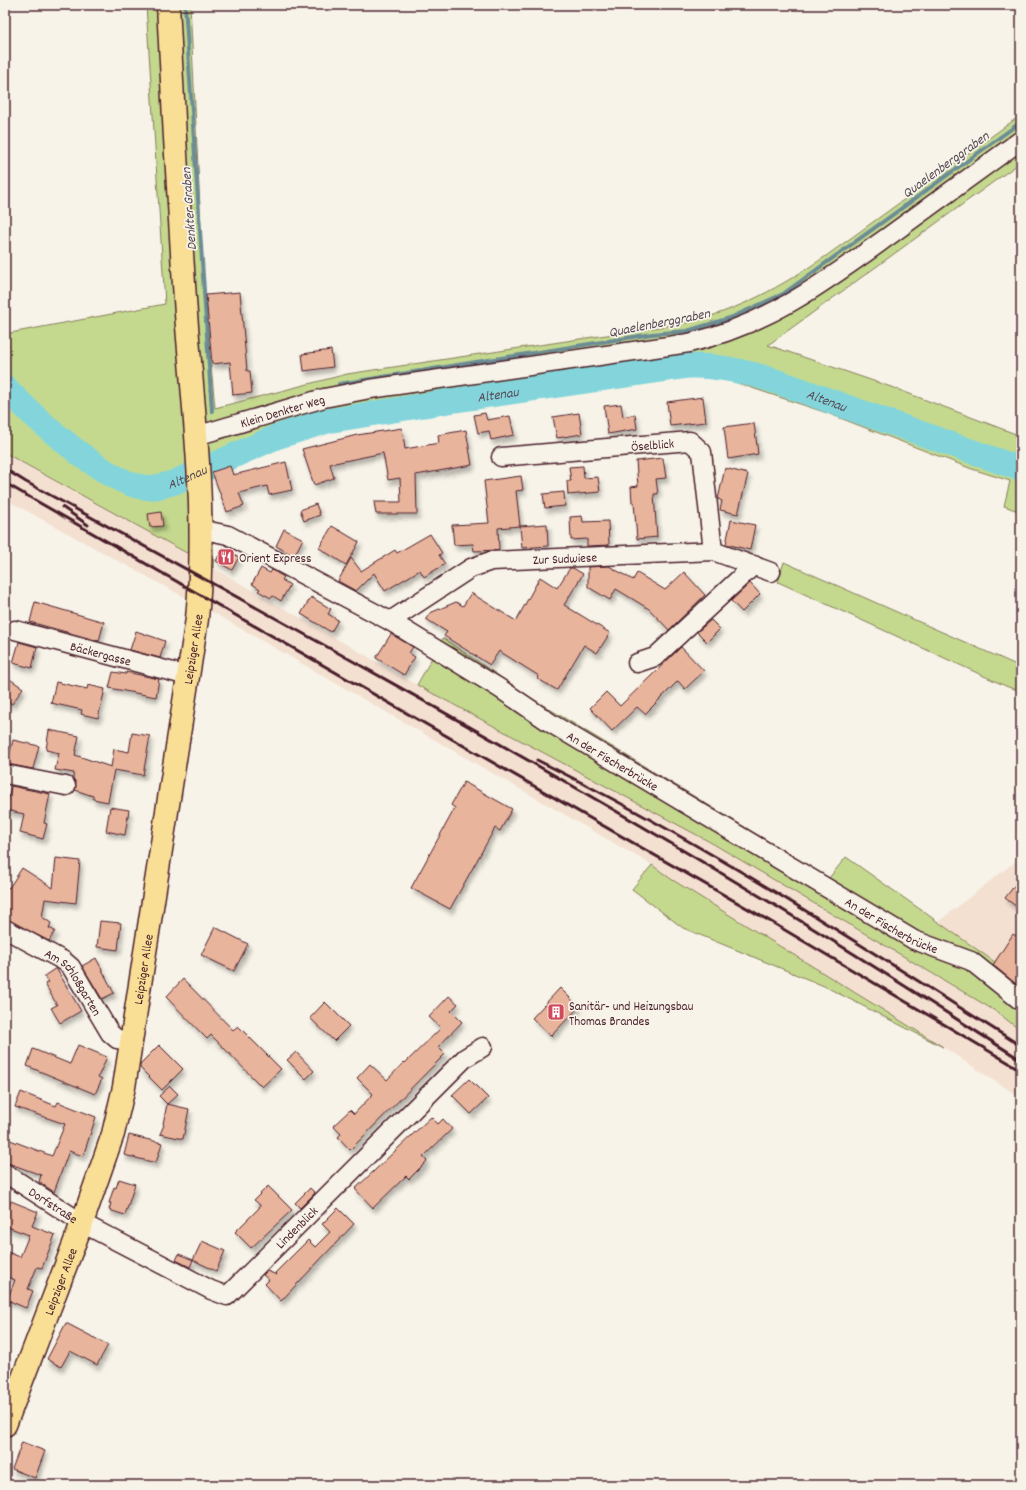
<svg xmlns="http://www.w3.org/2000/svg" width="1026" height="1490" font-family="Dekko,sans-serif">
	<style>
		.built { fill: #f3e0d1 }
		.green { fill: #c4d98e; stroke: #877c5c }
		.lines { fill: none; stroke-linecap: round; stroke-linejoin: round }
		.stream { stroke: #6c8c95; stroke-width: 4 }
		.river { stroke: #83d5db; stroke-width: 25 }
		.building { fill: #e9b49c; stroke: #4a1f2b; filter: url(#shadow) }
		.minor-casing { stroke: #4a1f2b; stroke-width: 21 }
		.major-casing { stroke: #4a1f2b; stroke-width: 25 }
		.minor { stroke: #f7f3e8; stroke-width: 18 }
		.major { stroke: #f9df96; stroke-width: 22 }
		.rail { stroke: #4a1f2b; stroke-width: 3 }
		.labels { text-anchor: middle; stroke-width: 3.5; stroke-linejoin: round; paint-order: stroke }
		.street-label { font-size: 13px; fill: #4a1f2b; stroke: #f7f3e8 }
		.poi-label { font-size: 13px; fill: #4a1f2b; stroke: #f7f3e8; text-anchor: start }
		.water-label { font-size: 14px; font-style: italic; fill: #584c57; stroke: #f7f3e8 }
	</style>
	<defs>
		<filter id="shadow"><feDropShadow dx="2.5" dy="4.5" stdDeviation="2" flood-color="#0004"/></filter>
	</defs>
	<rect width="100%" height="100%" fill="#f7f3e8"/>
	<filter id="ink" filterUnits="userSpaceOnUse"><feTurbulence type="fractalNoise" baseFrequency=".025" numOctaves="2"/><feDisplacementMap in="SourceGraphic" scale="8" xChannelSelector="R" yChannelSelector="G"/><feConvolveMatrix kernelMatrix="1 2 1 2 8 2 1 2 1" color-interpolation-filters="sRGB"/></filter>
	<g filter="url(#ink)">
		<path class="built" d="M5 453 214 568 417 685 710 842 997 1012 1021 1031V1098L943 1047 671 879 652 865 219 616 5 499Z
			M1021 857V991L939 921Z"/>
		<path class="green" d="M146 5H190L204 289 215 408 347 374 686 323C740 310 780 287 826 256L1021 115V162L768 345 894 388 1021 436V512L1004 506 1010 481 972 469 827 413 731 381 702 377 674 378 315 431 282 441 210 470 214 568 5 453V334L165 304Z
			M784 562 1021 667V691L1008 687 778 582Z
			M443 638 533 699 829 878 846 857 999 965V972L1021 991V1031L997 1012 935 975 710 842 417 685Z
			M652 865 671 879 943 1047 824 986 683 928 632 889Z"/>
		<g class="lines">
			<path class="stream" d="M185 5 212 411
				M339 384 652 334 687 331 730 318 783 294 1021 122
				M5 400 12 395"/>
			<path class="river" id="s1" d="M5 387C32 416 104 481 142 487 153 489 165 485 175 482L276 437 327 421 449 401 689 366C741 364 796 389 844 406 903 427 962 448 1021 469"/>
		</g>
		<path class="building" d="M240 292 247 371H250L252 393 233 395 230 362 212 364 206 295Z
			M331 350 333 367 304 371 302 354Z
			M703 397 706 422 670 426 667 402Z
			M621 404 623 417 635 414 637 429 608 434 604 406Z
			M485 413 487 420 510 416 514 435 491 440 489 431 478 433 474 415Z
			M579 413 582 434 557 438 553 417Z
			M754 423 758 454 728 459 724 427Z
			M402 428 405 449 439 443 438 435 466 430 472 465 416 475 417 514H376L374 502H401L400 478 388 480 383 453 330 464 334 478 314 485 302 449 357 435Z
			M663 458 666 478 656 479 658 494H654L657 537 637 539 634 502H632L631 487 638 486 636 461Z
			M286 462 292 490 269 495 267 486 239 493 244 506 227 512 212 472 230 466 233 475Z
			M583 466 584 478 598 477 600 492 568 495 567 481H571L569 467Z
			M725 468 748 474 738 514 720 510 722 501 718 499Z
			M521 476 523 490 516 491 520 526 498 528 499 550 474 551 473 544 454 545 452 525 489 523 484 481Z
			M564 492 565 506 545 508 543 494Z
			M316 504 320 515 304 521 300 510Z
			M161 512 163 526 150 527 148 514Z
			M582 516 583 522 608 521 609 545 587 546V539L571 540 570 517Z
			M731 520 755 525 750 550 726 544Z
			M547 524 548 546 522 548 520 526Z
			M332 526 359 542 346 565 319 548Z
			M284 529 303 539 294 556 276 546Z
			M430 534 442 553 439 555 445 564 424 577 420 570 385 591 374 573 356 591 338 581 351 558 361 571 395 550 397 553Z
			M223 548 239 557 232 570 216 561Z
			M609 566 633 580 637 573 665 590 684 572 705 595 669 630 649 609 616 589 610 600 588 587V567Z
			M261 568 270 573 272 570 284 577 282 580 290 585 281 601 273 596 271 598 258 591 260 589 252 584Z
			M570 568H573L583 574 564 605 610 633 597 653 584 645 557 690 538 679 539 676 499 651 490 665 444 636 447 632 426 619 430 613 456 602 463 606 471 593 516 621 540 577 557 588Z
			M750 583 760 594 742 612 731 601Z
			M311 597 331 609 328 614 338 620 331 632 301 614Z
			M35 602 104 622 99 641 30 622Z
			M711 620 720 629 707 642 697 632Z
			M136 631 165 641 160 658 130 650Z
			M391 634 413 647 409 653 415 657 404 675 376 658Z
			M19 642 37 647 32 668 13 663Z
			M681 647 704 671 685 689 678 681 645 714 637 707 612 731 590 708 606 692 620 706Z
			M113 672 126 674V672L159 679 156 697 109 688Z
			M5 676 23 688 12 704 5 699Z
			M56 682 87 689 88 685 105 689 98 718 81 714 82 710 51 703Z
			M49 730 79 736 75 755 111 767 114 749 129 752 132 733 150 736 143 775 114 770 108 802 93 799V796L75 790 76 783 73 778 74 773 55 770 59 753 46 750Z
			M13 740 39 746 33 769 7 764Z
			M464 782 512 809 500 831 495 828 450 909 411 888 455 808 451 805Z
			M11 786 50 794 44 823 47 824 43 839 20 833 24 814 6 810Z
			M110 807 129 810 125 835 106 831Z
			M56 858 80 861 76 903 45 899 42 917 51 923 49 928 55 931 49 941 5 919V886L9 888 22 868 53 888Z
			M1021 877V910L1005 898Z
			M100 921 121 923 118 950 97 947Z
			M215 927 248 944 234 971 201 955Z
			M1013 934 1021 939V988L993 965Z
			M96 958 114 993 102 999 82 966Z
			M56 968 81 1011 60 1023 51 1008 57 1005 45 984 48 982 44 976Z
			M183 979 233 1030 238 1026 281 1069 262 1087 211 1035 207 1039 166 997Z
			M560 988 579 1007 551 1036 532 1018Z
			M449 996 458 1004 451 1011 462 1022 438 1047 445 1054 350 1150 338 1137 341 1134 333 1126 350 1110 354 1114 373 1094 357 1078 370 1064 387 1080 404 1062 405 1063 441 1028 429 1017Z
			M325 1002 349 1026 334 1041 310 1018Z
			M78 1045 107 1057 98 1077 102 1079 95 1094 27 1066 33 1049 70 1064Z
			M159 1045 183 1069 162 1090 140 1068V1064Z
			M296 1052 314 1071 306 1079 287 1060Z
			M469 1079 488 1098 471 1114 452 1095Z
			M170 1086 178 1094 167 1104 159 1096Z
			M21 1092 56 1106 58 1102 96 1117 83 1156 69 1151 54 1192 39 1182 41 1175 5 1162V1138L52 1156 65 1124 15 1107Z
			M167 1104 189 1109 183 1139 160 1134 164 1125 163 1124Z
			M431 1117 438 1124 443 1119 452 1129 423 1157 427 1161 409 1179 406 1176 373 1208 355 1189Z
			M129 1135 162 1143 156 1163 124 1155Z
			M119 1179 135 1184 125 1215 109 1210 111 1203H109L114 1187 116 1188Z
			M268 1186 292 1210 251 1248 235 1232 259 1208 260 1205 254 1200Z
			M310 1188 315 1193 300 1208 295 1203Z
			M11 1201 38 1212 32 1226 55 1235 42 1268 37 1267 28 1289 33 1291 26 1308 7 1300 15 1280 5 1276V1251L20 1257 29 1235 5 1226V1216Z
			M338 1208 354 1224 281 1301 265 1284 269 1280 263 1275 267 1271 277 1275 275 1273 308 1240 315 1247 330 1232 322 1224Z
			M202 1241 225 1251 216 1271 193 1260Z
			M179 1254 193 1260 190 1267 176 1260Z
			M66 1323 108 1345 97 1365 70 1351 61 1367 47 1359Z
			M22 1442 45 1451 35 1478 12 1469Z"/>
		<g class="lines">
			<g class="minor-casing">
				<g id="minor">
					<path id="s2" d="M196 436 324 398 370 389 689 343C772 323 826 281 893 233 936 202 978 171 1021 140"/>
					<path id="s3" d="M501 457 690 441 702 452 713 551"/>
					<path id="s4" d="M200 529 228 535 390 621 499 688 552 724 914 940 971 961 1021 1001"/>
					<path id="s5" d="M390 621 471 568 491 561 713 551 771 572"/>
					<path id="s6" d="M15 630 188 676"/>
					<path d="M637 663 655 657 754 565"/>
					<path d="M5 774 66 786"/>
					<path id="s7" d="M5 929 64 961 71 967 110 1033 117 1039 133 1041"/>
					<path id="s8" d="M5 1173 82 1223 211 1290 227 1296 465 1058 483 1047"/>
				</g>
			</g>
			<g class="major-casing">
				<g id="major">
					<path id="s9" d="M5 1425 82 1223 113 1134 124 1087 197 619C207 518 194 415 186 314 179 211 173 108 168 5"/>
				</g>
			</g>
			<use href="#minor" class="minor"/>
			<use href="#major" class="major"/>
			<path class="rail" d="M5 469 26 482C270 614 513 748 751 891 842 945 931 1003 1021 1060
				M5 483 773 923 1021 1070
				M62 507 88 525
				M537 760C705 843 862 946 1021 1046"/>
		</g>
	</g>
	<defs>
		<g id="restaurant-square" transform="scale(0.9)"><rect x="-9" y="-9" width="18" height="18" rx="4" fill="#d1495b" stroke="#f7f3e8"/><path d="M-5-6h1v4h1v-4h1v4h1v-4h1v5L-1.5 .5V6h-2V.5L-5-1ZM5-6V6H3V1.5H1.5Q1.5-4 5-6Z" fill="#fff"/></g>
		<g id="building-square" transform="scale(0.9)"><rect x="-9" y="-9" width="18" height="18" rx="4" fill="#d1495b" stroke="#f7f3e8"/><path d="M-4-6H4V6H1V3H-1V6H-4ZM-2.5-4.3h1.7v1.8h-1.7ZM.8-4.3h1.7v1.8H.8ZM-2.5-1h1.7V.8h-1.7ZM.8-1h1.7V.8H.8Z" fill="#fff"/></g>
	</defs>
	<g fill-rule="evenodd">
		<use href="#restaurant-square" x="226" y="557"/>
		<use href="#building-square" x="556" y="1012"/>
	</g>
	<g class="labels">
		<g class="street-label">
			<text dy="5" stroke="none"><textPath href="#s2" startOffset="90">Klein Denkter Weg</textPath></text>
			<text dy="5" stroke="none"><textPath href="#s3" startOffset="152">Öselblick</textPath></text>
			<text dy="5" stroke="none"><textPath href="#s5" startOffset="192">Zur Sudwiese</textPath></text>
			<text dy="5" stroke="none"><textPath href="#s9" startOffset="802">Leipziger Allee</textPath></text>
			<text dy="5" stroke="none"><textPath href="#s6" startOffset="89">Bäckergasse</textPath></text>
			<text dy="5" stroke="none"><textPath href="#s4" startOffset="475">An der Fischerbrücke</textPath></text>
			<text dy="5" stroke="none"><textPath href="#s4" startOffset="799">An der Fischerbrücke</textPath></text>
			<text dy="5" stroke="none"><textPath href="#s9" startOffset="478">Leipziger Allee</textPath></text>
			<text dy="5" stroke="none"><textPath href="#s7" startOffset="89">Am Schloßgarten</textPath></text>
			<text dy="5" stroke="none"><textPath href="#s8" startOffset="58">Dorfstraße</textPath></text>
			<text dy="5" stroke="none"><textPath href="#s8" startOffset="352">Lindenblick</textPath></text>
			<text dy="5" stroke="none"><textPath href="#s9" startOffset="154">Leipziger Allee</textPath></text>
		</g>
		<g class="poi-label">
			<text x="239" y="562">Orient Express</text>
			<text x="569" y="1010">Sanitär- und Heizungsbau<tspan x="569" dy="15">Thomas Brandes</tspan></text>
		</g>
		<g class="water-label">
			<text transform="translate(945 164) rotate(-36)" y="5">Quaelenberggraben</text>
			<text transform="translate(188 209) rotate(-94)" y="5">Denkter Graben</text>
			<text transform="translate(659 322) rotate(-11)" y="5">Quaelenberggraben</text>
			<text dy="5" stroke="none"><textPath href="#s1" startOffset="542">Altenau</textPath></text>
			<text dy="5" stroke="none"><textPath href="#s1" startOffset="878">Altenau</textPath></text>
			<text dy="5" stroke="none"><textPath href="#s1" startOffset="218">Altenau</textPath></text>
		</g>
	</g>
	<rect width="1026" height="1490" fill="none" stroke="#f7f3e8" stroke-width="20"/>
	<rect x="10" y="10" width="1006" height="1470" fill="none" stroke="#4a1f2b" stroke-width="1.5" filter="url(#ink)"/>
</svg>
